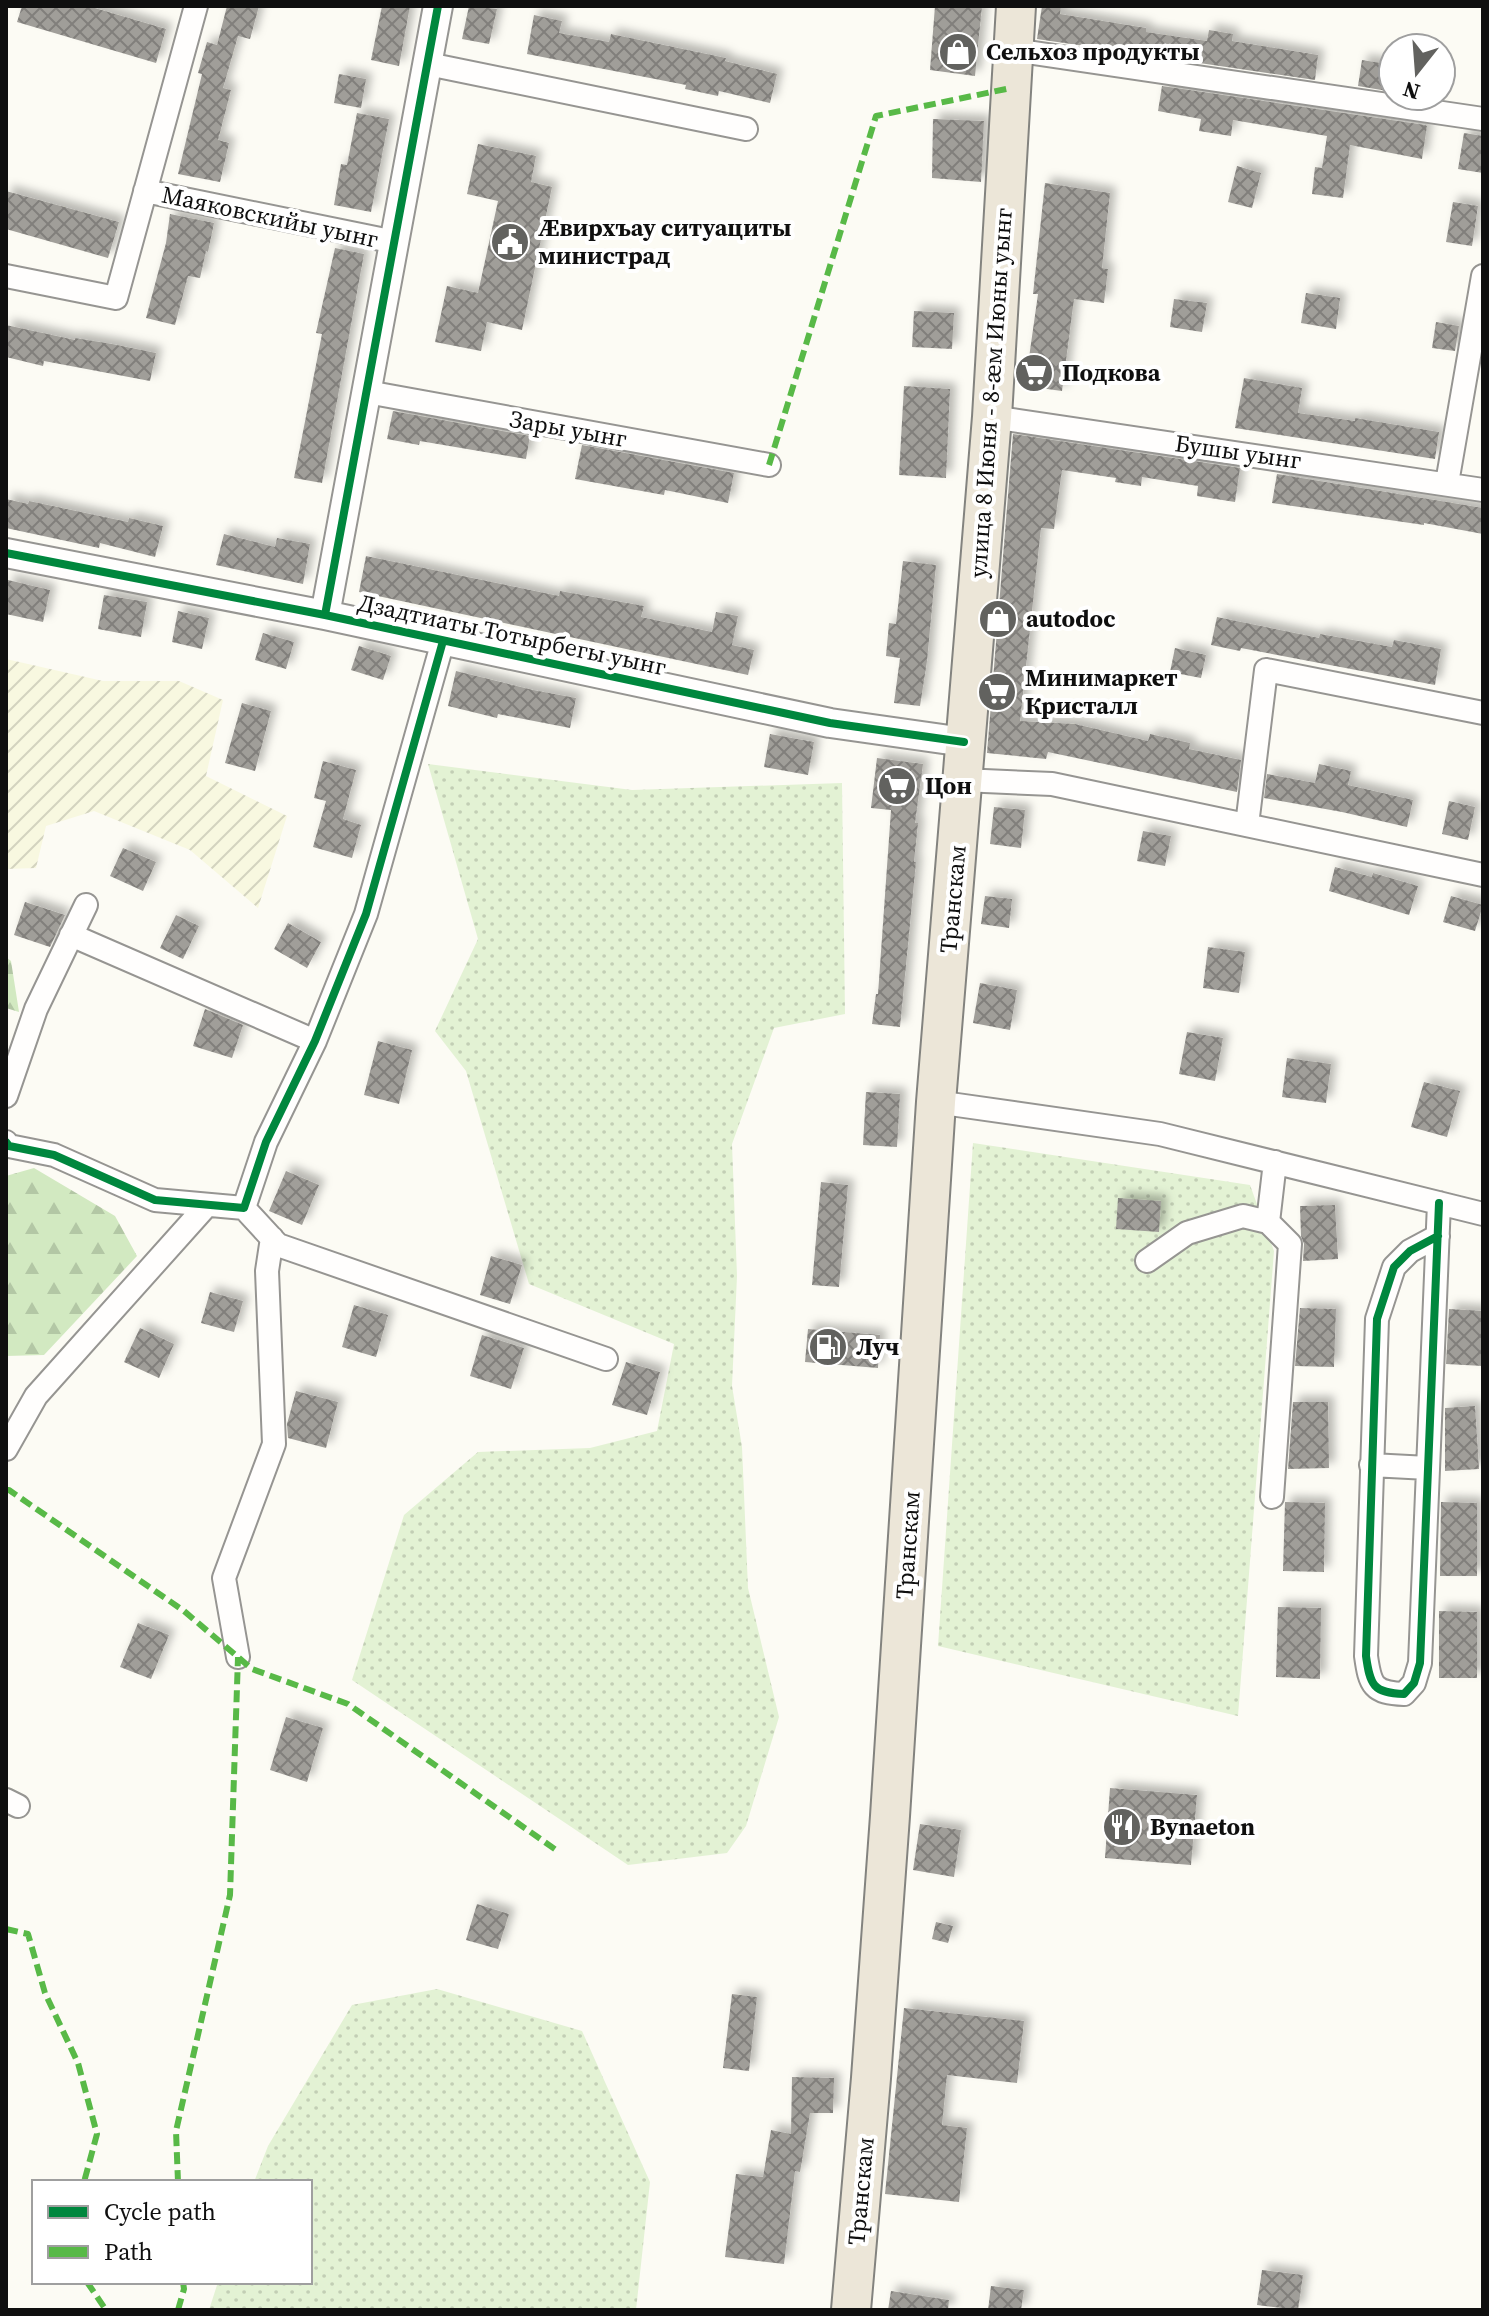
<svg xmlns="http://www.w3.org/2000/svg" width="1489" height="2316" font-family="'Source Serif 4',serif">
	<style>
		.farmland { fill: url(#farmland-furrows) }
		.grass { fill: url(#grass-dots) }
		.forest { fill: url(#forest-firs) }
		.building { fill: url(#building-cross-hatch); filter: url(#shadow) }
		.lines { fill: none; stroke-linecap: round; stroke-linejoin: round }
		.minor-casing { stroke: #969592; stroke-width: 26 }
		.tertiary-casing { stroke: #969592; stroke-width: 32 }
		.trunk-casing { stroke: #83837f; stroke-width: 42 }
		.minor { stroke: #fffefd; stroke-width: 22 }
		.tertiary { stroke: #fffefd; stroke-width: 28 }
		.trunk { stroke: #ece6d8; stroke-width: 38 }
		.quiet { stroke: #58b947; stroke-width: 6; stroke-dasharray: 12 6; stroke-linecap: butt }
		.cycleway-casing { stroke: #fff; stroke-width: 13 }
		.cycleway { stroke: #00873e; stroke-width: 8 }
		.labels { text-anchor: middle; stroke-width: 8; stroke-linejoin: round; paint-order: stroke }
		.poi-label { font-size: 24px; font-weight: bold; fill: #0f0f0f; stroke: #fff; text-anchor: start }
		.street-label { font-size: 24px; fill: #0f0f0f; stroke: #fff }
	</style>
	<defs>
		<pattern id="farmland-furrows" width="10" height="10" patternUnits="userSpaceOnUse" patternTransform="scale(2)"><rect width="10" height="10" fill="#f8f8e0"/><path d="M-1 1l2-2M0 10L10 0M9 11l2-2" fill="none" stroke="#d3d3bf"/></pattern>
		<pattern id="grass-dots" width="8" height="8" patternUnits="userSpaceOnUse" patternTransform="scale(2)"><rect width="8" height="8" fill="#e3f2d4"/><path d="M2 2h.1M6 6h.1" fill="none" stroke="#c2ceb5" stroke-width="1.8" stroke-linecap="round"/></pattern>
		<pattern id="forest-firs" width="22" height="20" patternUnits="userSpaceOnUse" patternTransform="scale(2)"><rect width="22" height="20" fill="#d2e9c1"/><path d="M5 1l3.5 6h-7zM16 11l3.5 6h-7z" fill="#b3c7a5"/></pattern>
		<pattern id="building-cross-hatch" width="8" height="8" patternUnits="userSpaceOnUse" patternTransform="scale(2)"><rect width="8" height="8" fill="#a09e99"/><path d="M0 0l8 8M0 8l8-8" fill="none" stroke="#817f7b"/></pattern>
		<filter id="shadow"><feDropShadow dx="6" dy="-6" stdDeviation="4" flood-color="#0004"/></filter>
	</defs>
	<rect width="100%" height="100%" fill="#fcfbf4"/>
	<path class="farmland" d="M6 659 103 681H179L223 700 206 776 287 816 258 908 190 850 94 811 46 826 36 868 6 869Z"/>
	<path class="grass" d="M428 764 632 790 842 783 845 1014 774 1028 732 1144 737 1276 732 1386 742 1447 748 1588 779 1717 746 1826 727 1853 628 1865 352 1680 404 1515 478 1452 590 1448 657 1431 674 1344 529 1284 466 1071 435 1031 478 939Z
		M973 1143 1250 1185 1274 1251 1238 1716 938 1646Z
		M437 1989 582 2031 650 2182 636 2310H209L218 2282H310V2182H254L268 2146 352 2005Z"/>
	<path class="forest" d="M6 957 11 961 19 1012 6 1008Z
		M34 1168 115 1216 137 1256 44 1355 6 1356V1176Z"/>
	<path class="building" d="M22 6H88L166 29 156 63 17 22Z
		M227 6H259L250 39 238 36 223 88 231 90 218 140 229 143 220 182 178 174 202 74 198 73 207 42 217 45Z
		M382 6H410L399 66 371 60Z
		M469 6 497 9 489 44 462 39Z
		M935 6H982L975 76 930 70Z
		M1042 6H1061L1060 14 1146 28V32L1207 41 1209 30 1233 34 1232 41 1318 55 1315 80 1037 39Z
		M534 15 562 21 559 33 609 42 611 34 726 58 725 61 777 74 770 103 719 91 718 96 685 89 686 85 527 54Z
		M1362 60 1393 65V92L1358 86Z
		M339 74 366 79 361 108 334 103Z
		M1162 86 1425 125 1427 126 1422 159 1350 145 1343 198 1312 194 1315 167 1322 168 1327 136 1233 120 1231 136 1199 131 1201 119 1158 111Z
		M357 113 389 119 371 212 334 205 341 164 347 165Z
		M933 119 984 121 981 182 932 178Z
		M1464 133 1483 136V173L1458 169Z
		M478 144 536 156 531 182 552 187 522 330 487 322 481 351 435 342 447 286 478 293 498 201 467 194Z
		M1237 166 1261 173 1252 208 1228 202Z
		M1045 183 1110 193 1102 268 1108 269 1104 303 1074 299 1062 391 1025 386 1038 294H1033Z
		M6 191 119 222 108 258 6 229Z
		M1453 202 1478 206 1472 246 1446 242Z
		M170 214 214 223 208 252 206 251 200 278 188 276 175 325 146 318 166 243Z
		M335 248 364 254 322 483 294 478 322 334 316 333Z
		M1306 293 1340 298 1336 329 1301 323Z
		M1174 299 1207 303 1202 332 1170 327Z
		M914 311 954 313 952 349 912 347Z
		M1436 322 1459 326 1455 351 1432 348Z
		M6 325 75 340V338L112 344 156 353 150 381 44 361 43 366 6 357Z
		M1244 378 1302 388 1298 413 1355 421V418L1439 432 1435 459 1235 428Z
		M904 386 950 389 946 478 899 475Z
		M393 411 530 436 526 459 420 441 419 445 387 439Z
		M1013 434 1240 468 1235 502 1197 496 1198 486 1142 477 1141 486 1115 482 1116 478 1062 470 1054 529 1041 528 1020 721 1075 724 1148 741 1150 734 1190 743 1189 749 1241 760 1237 792 1048 752 1046 759 987 753Z
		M582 445 734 473 728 503 665 490 664 495 575 479Z
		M1277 474 1483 508V534L1424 523V525L1272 503Z
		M6 499 28 504 29 501 128 522 129 518 163 526 155 557 100 543 99 548 6 528Z
		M224 534 275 547 277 538 310 544 303 584 216 565Z
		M366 556 559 596 560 591 644 606 641 617 712 632 716 612 738 616 732 645 754 650 748 675 359 592Z
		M903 561 936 565 927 661 920 706 894 703 900 658 886 656 889 623 896 624Z
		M8 580 50 590 43 622 6 614Z
		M104 595 147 602 141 637 98 629Z
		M178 611 209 618 202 649 172 642Z
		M1217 617 1319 638 1320 634 1392 647 1394 640 1441 649 1435 685 1241 648 1240 651 1211 645Z
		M263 633 294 642 286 669 255 660Z
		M359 646 391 656 383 680 351 670Z
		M1175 648 1206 655 1201 678 1170 672Z
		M456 671 533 690 576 698 570 728 498 714 497 718 448 706Z
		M242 703 271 711 255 771 225 763Z
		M770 734 814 742 808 775 764 767Z
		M877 758 923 764 915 823H918L914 862H916L900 1027 872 1024 876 994H878L891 810 871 808Z
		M323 761 356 770 343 819 361 825 352 858 313 847 326 801 314 798Z
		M1319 764 1351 771 1348 785 1413 800 1407 827 1342 812 1264 798 1267 774 1315 783Z
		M1449 801 1475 807 1468 840 1442 834Z
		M994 807 1025 810 1021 848 990 844Z
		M1143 831 1171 836 1165 866 1137 861Z
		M123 848 156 862 143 891 110 876Z
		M1335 867 1372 877 1373 873 1418 886 1409 915 1329 891Z
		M985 896 1012 899 1009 928 981 924Z
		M1451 896 1483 905 1475 931 1443 922Z
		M25 902 65 915 50 947 14 935Z
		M176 915 199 926 183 959 160 948Z
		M288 923 321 942 307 968 274 949Z
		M1208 947 1245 952 1239 993 1203 988Z
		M980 983 1017 990 1010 1030 973 1023Z
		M205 1009 243 1025 232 1058 193 1046Z
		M1187 1032 1223 1038 1215 1081 1179 1074Z
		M378 1041 412 1050 399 1104 364 1095Z
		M1287 1058 1331 1064 1326 1103 1282 1097Z
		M1424 1082 1460 1091 1447 1137 1411 1127Z
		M866 1092 900 1094 897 1147 863 1145Z
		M286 1171 319 1185 302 1225 269 1211Z
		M821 1182 848 1185 839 1287 812 1285Z
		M1118 1198 1161 1201 1159 1232 1116 1229Z
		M1335 1205 1338 1259 1303 1261 1304 1244 1301 1236 1300 1206Z
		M491 1256 522 1265 510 1304 480 1295Z
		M210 1292 243 1301 234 1332 201 1323Z
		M354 1305 388 1315 376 1357 342 1347Z
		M1300 1308 1336 1309 1334 1367 1295 1366Z
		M1449 1309 1483 1311V1366L1446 1364Z
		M140 1328 174 1344 159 1378 124 1362Z
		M808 1329 880 1335 878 1368 805 1362Z
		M482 1335 524 1348 511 1389 470 1376Z
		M626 1362 660 1372 647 1415 612 1405Z
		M296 1391 338 1402 326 1448 288 1438 287 1424Z
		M1293 1402H1328L1329 1468 1288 1469Z
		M1475 1406 1479 1469 1445 1471V1408Z
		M1285 1502 1325 1503 1324 1572 1283 1571Z
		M1441 1502 1477 1503V1576H1440Z
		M1278 1607 1321 1608 1320 1679 1276 1677Z
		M1439 1611 1477 1612V1678H1439Z
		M138 1623 169 1635 151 1679 120 1667Z
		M286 1717 323 1728 307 1782 270 1770Z
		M1110 1788 1197 1795 1191 1865 1105 1858Z
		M920 1824 961 1830 954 1877 913 1870Z
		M477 1904 509 1914 498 1949 466 1940Z
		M936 1922 953 1926 948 1943 932 1939Z
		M732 1994 757 1997 749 2071 723 2068Z
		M904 2008 1024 2021 1017 2083 947 2075 942 2125 967 2128 959 2202 885 2194Z
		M792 2077 834 2078 833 2113H810L800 2172 795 2171 784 2264 725 2257 736 2174 763 2177 771 2130 791 2134Z
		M1262 2270 1303 2275 1298 2310 1257 2305Z
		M991 2286 1024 2290 1021 2310H988Z
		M891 2291 949 2300 948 2310H888Z"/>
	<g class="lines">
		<g class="minor-casing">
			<path id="minor" d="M1013 50 1483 119
				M428 64 746 129
				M145 191 395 242
				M6 276 116 298 196 6
				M367 392 769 465
				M992 417 1483 490
				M1447 483 1483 276
				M962 780 1052 784 1483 875
				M1247 825 1266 670 1483 713
				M71 935 315 1041
				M6 1096 36 1009 86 905
				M936 1102 1160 1134 1483 1214
				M6 1142 9 1146 54 1155 155 1200 244 1208 266 1142 315 1041 366 914 443 641
				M244 1208 278 1245 606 1359
				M1268 1222 1275 1162
				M1438 1236 1410 1251 1394 1267 1377 1319 1366 1656C1370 1685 1373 1693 1404 1694L1414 1683 1420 1663 1439 1203
				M1147 1261 1187 1233 1243 1216 1268 1222 1290 1244 1272 1497
				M6 1449 36 1396 207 1205
				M1371 1465 1428 1468
				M238 1657 224 1578 274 1444 267 1271 272 1238
				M6 1800 18 1806"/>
		</g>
		<g class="tertiary-casing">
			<path id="tertiary" d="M6 553 325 615 830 723 964 742
				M325 615 438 6"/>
		</g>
		<g class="trunk-casing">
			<path id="trunk" d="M851 2310 871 2078 890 1816 936 1102 992 417 1016 6"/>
		</g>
		<use href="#minor" class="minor"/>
		<use href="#tertiary" class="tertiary"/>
		<use href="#trunk" class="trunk"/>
		<path class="quiet" d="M769 465 876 116 1011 88
			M6 1490H9L184 1611 252 1669 348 1704 559 1852
			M6 1929 28 1934 45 1993 78 2063 97 2134 84 2182
			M178 2182 176 2131 230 1895 238 1657
			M87 2282 106 2310
			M178 2310 184 2289 183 2282"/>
		<g class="cycleway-casing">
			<path id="cycleway" d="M6 553 325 615 830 723 964 742
				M325 615 438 6
				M6 1142 9 1146 54 1155 155 1200 244 1208 266 1142 315 1041 366 914 443 641
				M1438 1236 1410 1251 1394 1267 1377 1319 1366 1656C1370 1685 1373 1693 1404 1694L1414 1683 1420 1663 1439 1203"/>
		</g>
		<use href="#cycleway" class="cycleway"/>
	</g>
	<defs>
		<g id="shop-disc" transform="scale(2)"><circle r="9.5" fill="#62625f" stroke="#fff"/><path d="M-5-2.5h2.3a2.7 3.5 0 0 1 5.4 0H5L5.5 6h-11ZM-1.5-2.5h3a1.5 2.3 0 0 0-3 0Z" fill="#fff"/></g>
		<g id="civic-disc" transform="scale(2)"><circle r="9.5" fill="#62625f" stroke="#fff"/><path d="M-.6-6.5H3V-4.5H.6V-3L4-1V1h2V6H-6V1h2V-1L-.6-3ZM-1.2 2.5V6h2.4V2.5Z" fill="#fff"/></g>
		<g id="supermarket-disc" transform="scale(2)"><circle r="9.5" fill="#62625f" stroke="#fff"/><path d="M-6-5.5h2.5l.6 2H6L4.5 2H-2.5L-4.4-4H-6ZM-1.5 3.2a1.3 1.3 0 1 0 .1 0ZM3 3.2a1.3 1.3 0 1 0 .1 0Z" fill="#fff"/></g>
		<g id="fuel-disc" transform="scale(2)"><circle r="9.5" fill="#62625f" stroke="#fff"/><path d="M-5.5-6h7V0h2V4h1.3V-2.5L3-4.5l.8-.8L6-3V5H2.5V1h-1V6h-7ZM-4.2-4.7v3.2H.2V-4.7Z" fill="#fff"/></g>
		<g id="restaurant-disc" transform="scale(2)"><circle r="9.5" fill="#62625f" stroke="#fff"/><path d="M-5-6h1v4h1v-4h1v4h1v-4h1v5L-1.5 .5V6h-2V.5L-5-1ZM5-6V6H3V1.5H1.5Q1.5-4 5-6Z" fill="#fff"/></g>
	</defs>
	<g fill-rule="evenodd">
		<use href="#shop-disc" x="958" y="52"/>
		<use href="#civic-disc" x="510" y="242"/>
		<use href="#supermarket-disc" x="1034" y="373"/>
		<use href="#shop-disc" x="998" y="619"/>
		<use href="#supermarket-disc" x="997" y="692"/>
		<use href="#supermarket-disc" x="897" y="786"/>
		<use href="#fuel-disc" x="828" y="1347"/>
		<use href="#restaurant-disc" x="1122" y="1827"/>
	</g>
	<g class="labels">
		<g class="poi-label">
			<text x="986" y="60">Сельхоз продукты</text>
			<text x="538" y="236">Æвирхъау ситуациты<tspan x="538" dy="28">министрад</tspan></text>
			<text x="1062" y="381">Подкова</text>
			<text x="1026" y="627">autodoc</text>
			<text x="1025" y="686">Минимаркет<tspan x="1025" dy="28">Кристалл</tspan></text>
			<text x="925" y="794">Цон</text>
			<text x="856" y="1355">Луч</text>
			<text x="1150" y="1835">Bynaeton</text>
		</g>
		<g class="street-label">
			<text transform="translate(270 217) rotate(12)" y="8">Маяковскийы уынг</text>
			<text transform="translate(991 393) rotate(-86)" y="8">улица 8 Июня - 8-ӕм Июны уынг</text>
			<text transform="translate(568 429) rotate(10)" y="8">Зары уынг</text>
			<text transform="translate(1238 452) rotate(8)" y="8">Бушы уынг</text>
			<text transform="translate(512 635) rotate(12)" y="8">Дзадтиаты Тотырбегы уынг</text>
			<text transform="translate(953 899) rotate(-85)" y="8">Транскам</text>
			<text transform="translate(908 1545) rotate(-86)" y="8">Транскам</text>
			<text transform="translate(861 2191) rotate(-85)" y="8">Транскам</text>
		</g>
	</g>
	<rect width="1489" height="2316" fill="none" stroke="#0f0f0f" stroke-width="16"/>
	<rect x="32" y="2180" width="280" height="104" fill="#ffffff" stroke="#9f9f9f" stroke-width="2"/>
	<rect x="48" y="2206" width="40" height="12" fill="#00873e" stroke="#9f9f9f" stroke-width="2"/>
	<text x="104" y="2220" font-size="24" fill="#0f0f0f">Cycle path</text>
	<rect x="48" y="2246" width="40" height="12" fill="#58b947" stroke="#9f9f9f" stroke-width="2"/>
	<text x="104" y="2260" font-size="24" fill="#0f0f0f">Path</text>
	<g transform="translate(1417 72) rotate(197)"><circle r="38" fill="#ffffff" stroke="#9f9f9f" stroke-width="2"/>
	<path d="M0-6L14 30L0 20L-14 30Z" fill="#62625f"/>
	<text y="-12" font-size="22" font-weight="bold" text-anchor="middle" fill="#0f0f0f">N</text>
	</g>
</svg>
